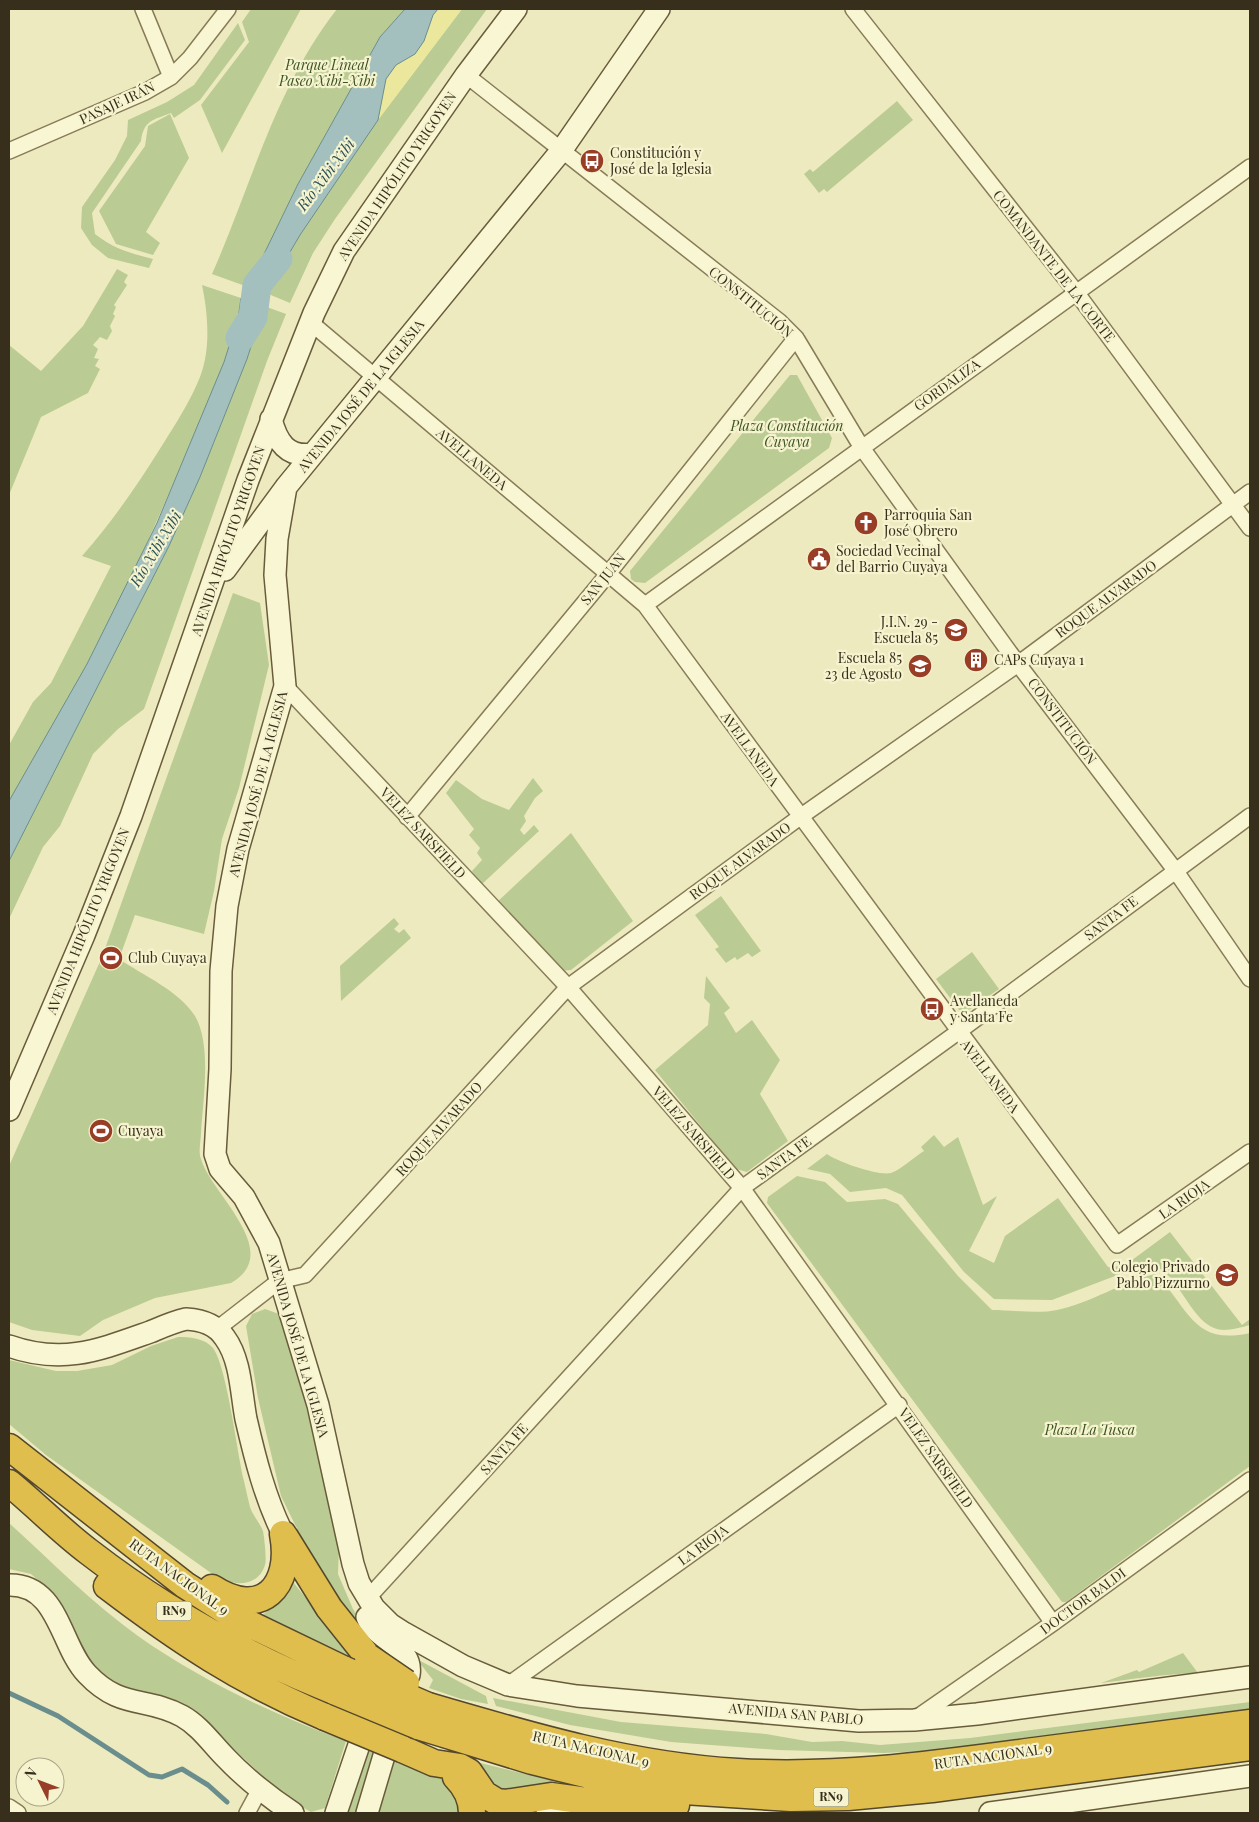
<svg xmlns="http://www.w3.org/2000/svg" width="1259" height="1822" font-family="'Playfair Display',serif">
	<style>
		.green { fill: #bacc93 }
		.sand { fill: #ebe79c }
		.water { fill: #a3c0be; stroke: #6a8e8d }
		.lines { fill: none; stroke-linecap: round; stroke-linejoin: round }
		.stream { stroke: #6a8e8d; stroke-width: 5 }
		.river { stroke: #a3c0be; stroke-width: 29 }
		.street-casing { stroke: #887b57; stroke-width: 18 }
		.secondary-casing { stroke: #695c3b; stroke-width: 24 }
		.highway-casing { stroke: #55482c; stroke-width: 29 }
		.street { stroke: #f9f6d3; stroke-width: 15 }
		.secondary { stroke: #f9f6d3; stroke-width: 21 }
		.highway { stroke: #e0be4e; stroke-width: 26 }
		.highway-bridge-casing { stroke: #55482c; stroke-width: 29; stroke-linecap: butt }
		.highway-bridge { stroke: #e0be4e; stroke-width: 26 }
		.labels { text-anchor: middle; stroke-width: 4.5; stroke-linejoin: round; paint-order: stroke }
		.shield { fill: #f6f3cf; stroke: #706a52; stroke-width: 1 }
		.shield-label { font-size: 12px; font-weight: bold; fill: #372f1c }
		.park-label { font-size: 14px; font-style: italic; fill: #3d5422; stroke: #f6f3cf }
		.street-label { font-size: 14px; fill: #372f1c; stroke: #f6f3cf }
		.poi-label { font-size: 14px; fill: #372f1c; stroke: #f6f3cf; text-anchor: start }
		.water-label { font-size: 15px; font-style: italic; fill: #2b5157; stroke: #f6f3cf }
	</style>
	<rect width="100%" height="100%" fill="#eeeabf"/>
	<path class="green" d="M251 9H301L222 153 201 105 249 42 242 22Z
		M337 9H405L380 37 298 184 248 287 212 274C252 184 275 88 337 9Z
		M462 9H487L335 219 313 253 290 303 266 293 300 235 368 133Z
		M238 23 245 40 200 100 174 118 171 113C153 120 144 120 141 141L92 213 95 234C114 249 130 253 153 259L149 268 108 258 92 245 81 228 82 207 115 160 127 136 128 120 167 102 194 85Z
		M897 101 913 120 827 192 824 189 819 193 804 174 810 169 813 172Z
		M170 114 189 158 146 232 160 243 153 255 116 244 99 211 145 146 148 126Z
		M117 269 128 275 124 282 127 285 114 305 116 307 113 314 115 316 110 326 112 331 107 340 100 337 93 345 98 349 94 358 99 359 95 366 100 369 88 393 41 417 9 495V345L41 371 83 326Z
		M202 285 241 298C233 349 210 397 190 444 152 536 109 626 61 713 44 743 26 772 9 801V745L33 702 51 683 111 566 82 556C113 521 138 484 163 444 176 423 191 400 200 377 211 349 208 314 202 285Z
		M264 306 286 314 267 361 144 709 118 729 93 754 60 826 43 847 9 919V861L169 546 200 477 247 359Z
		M790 375H797L832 438 829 448 645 583 635 582 631 579 630 571Z
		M233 593 260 603 269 665 239 788 222 839 214 891 204 934 135 915 119 959C144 976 178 990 195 1016 212 1045 203 1100 201 1133 201 1140 198 1152 201 1159 211 1194 285 1252 231 1283L155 1298 103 1320 80 1336 32 1330 9 1322V1166L102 957Z
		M533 778 543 791 535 798 524 816 526 821 520 830 524 835 534 825 539 831 481 885 472 871 482 860 477 853 480 848 469 835 474 829 446 793 456 780 482 799 509 810Z
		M571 833 633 921 571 970 560 971 497 902Z
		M721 896 761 951 752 957 748 953 737 960 735 957 726 963 715 949 719 947 695 915Z
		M394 918 399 924 394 929 399 933 404 929 411 938 341 1001 340 966Z
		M972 952 999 989 966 1012 959 1010 936 979Z
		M706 976 730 1008 724 1013 736 1033 752 1020 780 1060 760 1094 788 1141 747 1172 736 1169 655 1070 708 1025 710 1004 704 998Z
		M934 1135 944 1147 958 1137 983 1205 997 1196 969 1251 994 1263 1005 1236 1058 1198 1108 1267 1124 1266 1170 1232 1242 1325 1250 1319V1325C1242 1327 1232 1330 1224 1330 1192 1330 1181 1274 1154 1266L1136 1268 1052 1300 994 1299 964 1272 902 1195 886 1188 850 1192 830 1174 807 1169 827 1154C838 1162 878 1176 891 1173 902 1169 914 1157 924 1151L921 1147Z
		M797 1176 825 1182 847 1202 885 1199 898 1204 958 1276 992 1310C1011 1310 1039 1314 1057 1310 1091 1303 1121 1282 1155 1274 1190 1308 1192 1346 1250 1333V1466L1066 1602H1062L767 1203 768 1197Z
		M265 1309 279 1314 288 1328 339 1547 338 1574 353 1609 378 1650 354 1624 306 1547 281 1496 258 1398 246 1326 252 1314Z
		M178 1337C189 1337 205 1338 213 1348 227 1367 237 1452 244 1481 246 1490 248 1499 250 1507 253 1516 260 1523 263 1531 264 1535 267 1561 265 1565 258 1587 235 1586 218 1578L46 1455 9 1424V1360L56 1371H77L112 1365 151 1346Z
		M9 1523C51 1561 92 1603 138 1636 200 1680 275 1715 346 1741L325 1808 311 1812 286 1798 203 1720 109 1684 91 1664 59 1599 31 1574 9 1569Z
		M293 1582 360 1665 260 1617 280 1600Z
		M1183 1653 1198 1673C1165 1674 1133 1679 1101 1683L1137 1670 1139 1672Z
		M413 1657 486 1696 488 1704 461 1699 429 1688 433 1680 422 1666 411 1659Z
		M493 1698 621 1722 766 1734 812 1742 842 1741 880 1745 970 1738 1250 1702V1711L945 1750 884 1753 778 1750 671 1742 570 1725 496 1706Z
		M366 1750 377 1754 357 1813H349L347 1808Z
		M456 1757 517 1772 579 1784 551 1785 501 1793Z
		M391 1758 451 1781 468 1813H373Z"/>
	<path class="sand" d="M438 9H462L378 120C382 102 381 79 396 65 405 57 415 54 422 43 429 32 429 19 438 9Z"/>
	<path class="water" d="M405 9H438L433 15 424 41 415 54 396 65 386 79 378 120 300 235 266 293 248 287 298 184 380 37Z
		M241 298 264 306 247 359 200 477 169 546 9 861V801L87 664 157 523 224 362 238 318Z"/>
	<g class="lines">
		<path class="stream" d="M9 1693 58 1716 149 1775 162 1777 182 1769 208 1785 227 1802"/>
		<path class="river" d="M240 338 253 317 257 285 278 259"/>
		<g class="street-casing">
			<path id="street" d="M143 9 171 77
				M853 9 1076 292 1250 528
				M466 75 780 322 796 338 862 448 1018 664 1175 870 1250 979
				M9 151 145 92 171 77 190 58 228 9
				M310 322 645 605 1117 1245 1250 1152
				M645 605 1250 167
				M285 686 568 987 742 1188 1053 1623
				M407 817 608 574 796 338
				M217 1329 279 1281 305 1275 568 987 800 817 1018 664 1250 492
				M367 1599 742 1188 958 1032 1250 816
				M508 1685 899 1405
				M915 1719 1053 1623 1250 1480
				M9 1807 18 1813
				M247 1813 260 1789"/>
		</g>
		<g class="secondary-casing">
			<path id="secondary" d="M271 419C277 442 287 458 313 454
				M286 487 277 539 275 575 285 686 238 849 227 906 221 971 220 1069 215 1154 220 1169 244 1197 269 1243 318 1405 353 1564 359 1583 374 1608 390 1624 404 1633 463 1666 508 1685 577 1696 859 1721 914 1720 977 1714 1250 1677
				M225 570 286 487 561 151 659 9
				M9 1110 84 935 131 816 248 480 314 313 344 251 466 75 516 9
				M9 1346C63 1365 99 1350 150 1332 162 1327 173 1322 186 1319 202 1320 216 1324 225 1338 241 1360 241 1393 246 1419 255 1458 265 1498 283 1534
				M9 1585C59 1584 60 1646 87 1674 121 1710 145 1696 182 1716 200 1726 212 1744 226 1758 246 1779 269 1797 293 1813
				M367 1617C376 1641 414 1646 409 1675
				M544 1804 576 1813
				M336 1813 361 1739
				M367 1813 386 1749
				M990 1813 1250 1776"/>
		</g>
		<g class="highway-casing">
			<path id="highway" d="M9 1447 185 1585 237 1618 345 1670
				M9 1483C36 1505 61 1531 89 1552 164 1610 248 1657 336 1692
				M285 1537 329 1608 368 1657
				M107 1586C178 1640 241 1682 325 1717
				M212 1588C261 1620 293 1587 283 1534
				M428 1706C530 1736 632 1766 738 1772 838 1778 936 1764 1034 1751 1106 1741 1178 1732 1250 1723
				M418 1726 532 1761 601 1778 684 1791 791 1798 848 1797 932 1789 1250 1747
				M402 1749 434 1763 460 1767 469 1772 484 1794 497 1802 505 1803 551 1796 580 1800 676 1805
				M456 1777C466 1787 472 1799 472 1813"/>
		</g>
		<use href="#street" class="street"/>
		<use href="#secondary" class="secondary"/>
		<use href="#highway" class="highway"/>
		<g class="highway-bridge-casing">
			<path id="highway-bridge" d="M368 1657 406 1683
				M345 1670 428 1706
				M336 1692 418 1726
				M325 1717 402 1749"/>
		</g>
		<use href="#highway-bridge" class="highway-bridge"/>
	</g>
	<defs>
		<g id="bus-disc" transform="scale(1.25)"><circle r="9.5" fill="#983d26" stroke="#f6f3cf"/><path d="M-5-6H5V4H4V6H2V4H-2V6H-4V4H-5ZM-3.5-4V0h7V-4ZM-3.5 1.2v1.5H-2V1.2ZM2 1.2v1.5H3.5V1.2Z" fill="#fff"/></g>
		<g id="church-disc" transform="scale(1.25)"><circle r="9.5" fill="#983d26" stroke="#f6f3cf"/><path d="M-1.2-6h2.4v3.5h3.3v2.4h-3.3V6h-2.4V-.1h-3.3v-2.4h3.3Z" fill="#fff"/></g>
		<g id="civic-disc" transform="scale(1.25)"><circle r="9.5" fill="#983d26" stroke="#f6f3cf"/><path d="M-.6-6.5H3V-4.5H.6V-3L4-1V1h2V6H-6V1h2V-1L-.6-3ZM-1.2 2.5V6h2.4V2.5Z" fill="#fff"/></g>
		<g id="school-disc" transform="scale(1.25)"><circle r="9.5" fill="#983d26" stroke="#f6f3cf"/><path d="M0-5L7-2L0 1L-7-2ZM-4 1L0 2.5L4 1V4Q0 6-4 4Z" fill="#fff"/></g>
		<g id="building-disc" transform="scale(1.25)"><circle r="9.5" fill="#983d26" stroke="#f6f3cf"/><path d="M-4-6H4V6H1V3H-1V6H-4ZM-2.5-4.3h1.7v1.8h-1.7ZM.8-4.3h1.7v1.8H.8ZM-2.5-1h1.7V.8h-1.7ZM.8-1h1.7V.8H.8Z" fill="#fff"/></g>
		<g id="stadium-disc" transform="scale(1.25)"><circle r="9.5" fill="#983d26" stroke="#f6f3cf"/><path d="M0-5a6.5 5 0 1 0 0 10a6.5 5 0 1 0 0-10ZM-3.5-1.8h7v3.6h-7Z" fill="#fff"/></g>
	</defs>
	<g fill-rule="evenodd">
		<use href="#bus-disc" x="592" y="161"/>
		<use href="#church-disc" x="866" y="523"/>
		<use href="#civic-disc" x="819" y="559"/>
		<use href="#school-disc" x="956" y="630"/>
		<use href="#building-disc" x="976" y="660"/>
		<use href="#school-disc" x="920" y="666"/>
		<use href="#stadium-disc" x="111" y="958"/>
		<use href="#bus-disc" x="932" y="1009"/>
		<use href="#stadium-disc" x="101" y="1131"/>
		<use href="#school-disc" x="1227" y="1275"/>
	</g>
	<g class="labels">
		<g class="shield">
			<rect x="156.5" y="1601.5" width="35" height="19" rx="4"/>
			<rect x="813.5" y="1787.5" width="35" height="19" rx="4"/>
		</g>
		<g class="shield-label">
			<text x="174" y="1615">RN9</text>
			<text x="831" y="1801">RN9</text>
		</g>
		<g class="park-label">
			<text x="327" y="70">Parque Lineal<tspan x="327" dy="16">Paseo Xibi-Xibi</tspan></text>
			<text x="787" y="431">Plaza Constitución<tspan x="787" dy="16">Cuyaya</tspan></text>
			<text x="1090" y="1435">Plaza La Tusca</text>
		</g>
		<g class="street-label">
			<text transform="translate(117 103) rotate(-25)" y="5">PASAJE IRÁN</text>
			<text transform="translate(397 176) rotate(-56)" y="5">AVENIDA HIPÓLITO YRIGOYEN</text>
			<text transform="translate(1054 266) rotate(52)" y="5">COMANDANTE DE LA CORTE</text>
			<text transform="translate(751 302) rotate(39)" y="5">CONSTITUCIÓN</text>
			<text transform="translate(947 385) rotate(-36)" y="5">GORDALIZA</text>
			<text transform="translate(361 396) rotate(-51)" y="5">AVENIDA JOSÉ DE LA IGLESIA</text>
			<text transform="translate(472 459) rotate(40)" y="5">AVELLANEDA</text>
			<text transform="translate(228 541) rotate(-71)" y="5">AVENIDA HIPÓLITO YRIGOYEN</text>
			<text transform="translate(603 579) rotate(-51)" y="5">SAN JUAN</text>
			<text transform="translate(1106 599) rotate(-36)" y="5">ROQUE ALVARADO</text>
			<text transform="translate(1062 721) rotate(53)" y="5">CONSTITUCIÓN</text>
			<text transform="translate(750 749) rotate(54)" y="5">AVELLANEDA</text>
			<text transform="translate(258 784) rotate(-75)" y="5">AVENIDA JOSÉ DE LA IGLESIA</text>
			<text transform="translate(423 833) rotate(47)" y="5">VELEZ SARSFIELD</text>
			<text transform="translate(740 861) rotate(-36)" y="5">ROQUE ALVARADO</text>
			<text transform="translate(1111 918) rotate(-37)" y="5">SANTA FE</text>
			<text transform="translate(88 921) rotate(-68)" y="5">AVENIDA HIPÓLITO YRIGOYEN</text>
			<text transform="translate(990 1076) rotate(53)" y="5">AVELLANEDA</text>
			<text transform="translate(439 1129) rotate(-48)" y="5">ROQUE ALVARADO</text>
			<text transform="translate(694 1133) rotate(49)" y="5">VELEZ SARSFIELD</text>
			<text transform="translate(784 1158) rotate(-36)" y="5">SANTA FE</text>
			<text transform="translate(1184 1199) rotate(-35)" y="5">LA RIOJA</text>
			<text transform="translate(298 1345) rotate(74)" y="5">AVENIDA JOSÉ DE LA IGLESIA</text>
			<text transform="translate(504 1449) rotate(-48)" y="5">SANTA FE</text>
			<text transform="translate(936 1458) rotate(55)" y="5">VELEZ SARSFIELD</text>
			<text transform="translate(703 1545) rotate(-36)" y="5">LA RIOJA</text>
			<text transform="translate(179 1577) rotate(36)" y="5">RUTA NACIONAL 9</text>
			<text transform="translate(1083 1601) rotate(-36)" y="5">DOCTOR BALDI</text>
			<text transform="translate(796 1714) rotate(5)" y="5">AVENIDA SAN PABLO</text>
			<text transform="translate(591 1749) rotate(13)" y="5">RUTA NACIONAL 9</text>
			<text transform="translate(993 1756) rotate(-8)" y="5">RUTA NACIONAL 9</text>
		</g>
		<g class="poi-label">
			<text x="610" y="158">Constitución y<tspan x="610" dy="16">José de la Iglesia</tspan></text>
			<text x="884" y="520">Parroquia San<tspan x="884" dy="16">José Obrero</tspan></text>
			<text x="836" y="556">Sociedad Vecinal<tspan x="836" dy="16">del Barrio Cuyaya</tspan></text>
			<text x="938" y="627" text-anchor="end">J.I.N. 29 -<tspan x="938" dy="16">Escuela 85</tspan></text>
			<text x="902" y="663" text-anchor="end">Escuela 85<tspan x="902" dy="16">23 de Agosto</tspan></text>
			<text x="994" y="665">CAPs Cuyaya 1</text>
			<text x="128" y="963">Club Cuyaya</text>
			<text x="950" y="1006">Avellaneda<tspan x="950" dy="16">y Santa Fe</tspan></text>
			<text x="118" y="1136">Cuyaya</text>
			<text x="1210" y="1272" text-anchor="end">Colegio Privado<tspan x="1210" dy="16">Pablo Pizzurno</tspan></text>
		</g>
		<g class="water-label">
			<text transform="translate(326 175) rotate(-53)" y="5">Río Xibi Xibi</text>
			<text transform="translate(156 549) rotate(-59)" y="5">Río Xibi Xibi</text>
		</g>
	</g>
	<rect width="1259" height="1822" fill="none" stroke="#372f1c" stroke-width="20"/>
	<g transform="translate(40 1782) rotate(312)"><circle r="24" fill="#f6f3cf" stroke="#aaa587"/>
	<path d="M0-4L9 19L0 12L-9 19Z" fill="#983d26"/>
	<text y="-8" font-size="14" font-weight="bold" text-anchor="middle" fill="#372f1c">N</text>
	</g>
</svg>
